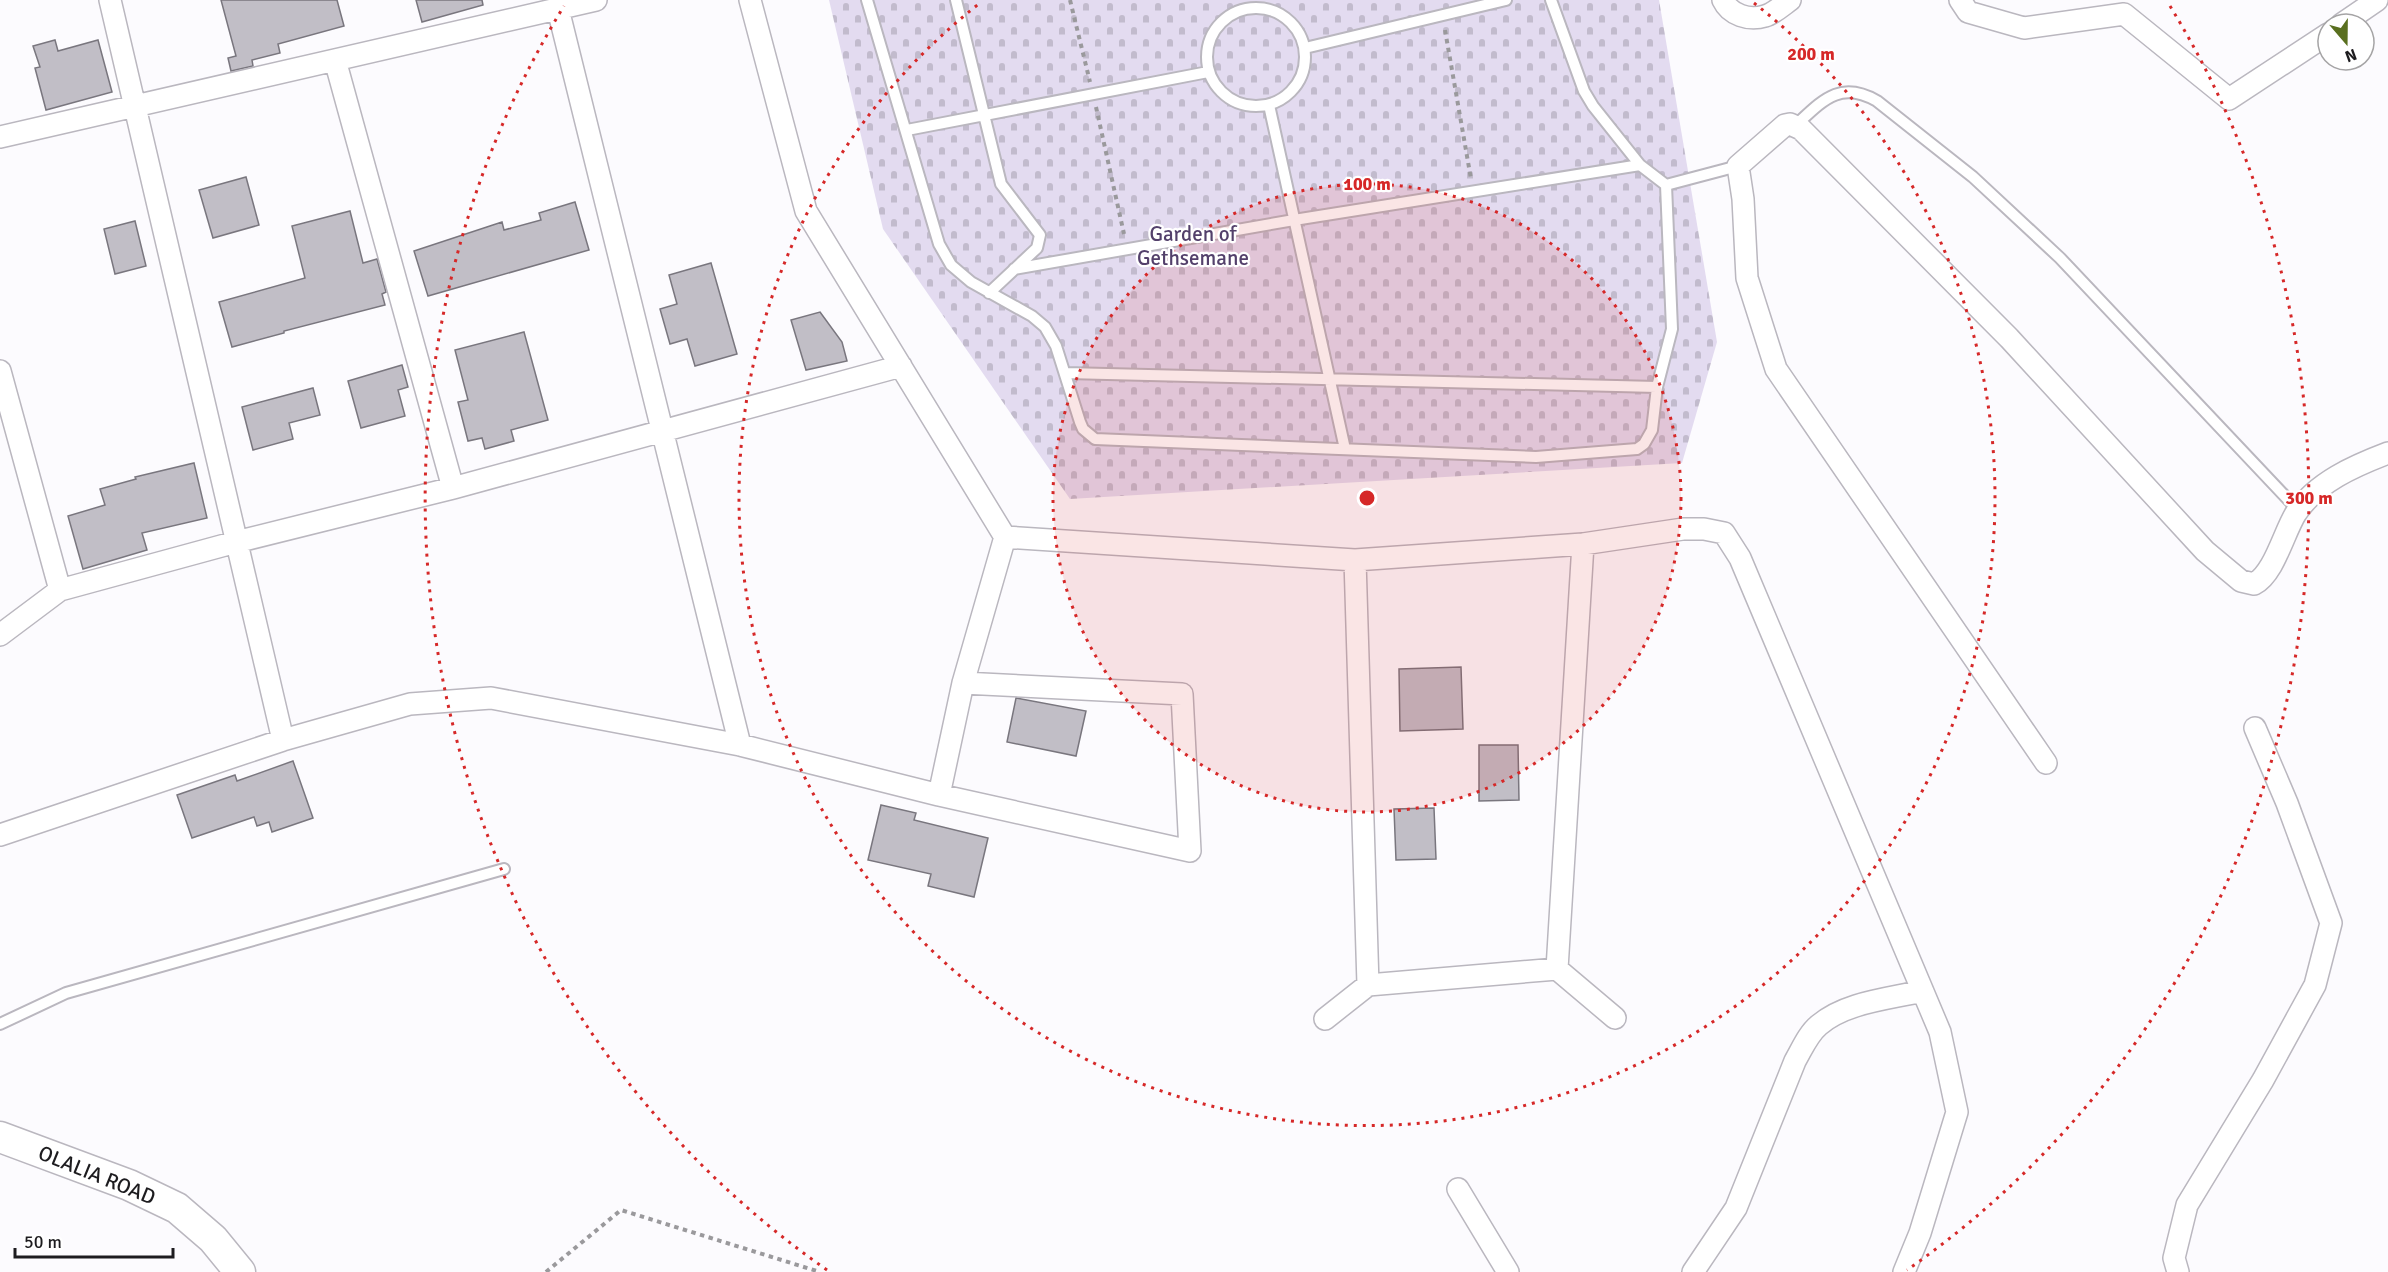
<svg xmlns="http://www.w3.org/2000/svg" width="2388" height="1272" font-family="Signika,sans-serif">
	<style>
		.cemetery { fill: url(#cemetery-stones) }
		.building { fill: #c1bec6; stroke: #79767e; stroke-width: 1.5 }
		.lines { fill: none; stroke-linecap: round; stroke-linejoin: round }
		.lane-casing { stroke: #bab7bf; stroke-width: 14 }
		.street-casing { stroke: #bab7bf; stroke-width: 24 }
		.secondary-casing { stroke: #bab7bf; stroke-width: 33 }
		.path { stroke: #9a999c; stroke-width: 4; stroke-dasharray: 4.5 4.5; stroke-linecap: butt }
		.lane { stroke: #fff; stroke-width: 10 }
		.street { stroke: #fff; stroke-width: 21 }
		.secondary { stroke: #fff; stroke-width: 30 }
		.ring { fill: none; stroke: #d62828; stroke-width: 3; stroke-dasharray: 3 6 }
		.labels { text-anchor: middle; stroke-width: 4.5; stroke-linejoin: round; paint-order: stroke }
		.park-label { font-size: 21px; fill: #53406b; stroke: #fff }
		.street-label { font-size: 21px; fill: #1d1c1f; stroke: #fff }
		.centre { fill: #d62828; stroke: #fff; stroke-width: 3 }
		.ring-label { font-size: 18px; text-anchor: middle; font-weight: bold; fill: #d62828; stroke: #fff; stroke-width: 4.5; stroke-linejoin: round; paint-order: stroke }
	</style>
	<defs>
		<pattern id="cemetery-stones" width="16" height="16" patternUnits="userSpaceOnUse" patternTransform="scale(1.5)"><rect width="16" height="16" fill="#e3dbf0"/><path d="M2 7V4a2 2 0 0 1 4 0v3zM10 15v-3a2 2 0 0 1 4 0v3z" fill="#c2bbcd"/></pattern>
	</defs>
	<rect width="100%" height="100%" fill="#fcfbfe"/>
	<path class="cemetery" d="M829 0H1659L1717 342 1682 463 1070 499 883 229Z"/>
	<path class="building" d="M221 0H337L344 26 278 44 280 53 252 60 253 66 231 71 228 58 236 56Z
		M416 0H482L483 5 422 22Z
		M55 40 58 51 98 40 112 92 46 110 35 68 40 67 33 46Z
		M246 177 259 225 213 238 199 190Z
		M575 202 589 250 428 296 414 251 502 222 504 230 541 220 539 213Z
		M350 211 363 263 377 259 386 292 382 294 385 305 284 331V333L232 347 219 302 305 278 292 226Z
		M135 221 146 266 115 274 104 229Z
		M711 263 737 354 695 366 687 339 670 344 660 309 677 304 669 275Z
		M820 312 842 342 847 361 806 370 791 320Z
		M524 332 548 420 511 430 514 441 485 449 482 438 468 441 458 402 468 400 455 350Z
		M402 365 408 387 398 390 405 416 361 428 348 381Z
		M313 388 320 415 289 423 293 439 253 450 242 407Z
		M194 463 207 518 142 533 147 550 83 569 68 516 105 505 100 489 136 479 135 477Z
		M1461 667 1463 729 1400 731 1399 669Z
		M1016 698 1086 711 1076 756 1007 742Z
		M1479 745H1518L1519 800 1479 801Z
		M293 761 313 818 272 832 269 822 257 826 254 817 192 838 177 795 235 775 237 781Z
		M881 805 916 813 914 820 988 838 974 897 928 886 931 874 868 860Z
		M1434 808 1436 859 1396 860 1394 809Z"/>
	<g class="lines">
		<g class="lane-casing">
			<path id="lane" d="M867 0 939 244 951 265 971 282 1032 316 1045 327 1056 346 1080 422 1083 429 1095 439 1536 457 1637 449 1644 444 1652 430 1657 387 1672 329 1666 185
				M956 0 1001 184 1040 235 1037 248 989 293
				M1551 0 1584 91 1593 106 1640 165 1666 185 1738 166
				M1207 57a49 49 0 1 1 98 0a49 49 0 1 1-98 0Z
				M1305 48 1506 0
				M1269 105 1345 449
				M1796 125C1823 100 1840 80 1877 101L1973 177 2060 258 2298 510
				M907 130 1208 72
				M1014 269 1294 220 1640 165
				M1066 373 1657 387
				M0 1024 66 993 504 869"/>
		</g>
		<g class="street-casing">
			<path id="street" d="M110 0 283 740
				M750 0 806 211 1005 537 1355 560 1583 544 1683 529H1704L1724 533 1740 558 1940 1032 1957 1112 1920 1233 1904 1272
				M1723 0C1730 15 1749 21 1765 16 1773 14 1783 5 1790 0
				M1960 0 1968 12 2024 28 2124 14 2229 99 2328 34
				M558 9 740 745
				M2342 24 2377 0
				M335 60 453 488
				M0 137 596 0
				M0 371 60 590
				M1355 560 1368 985
				M0 635 60 590 236 542 453 488 901 366
				M2046 763 1776 369 1747 278 1743 199 1738 166 1785 125 1790 124 1801 129 2009 338 2205 551 2241 581 2254 584C2274 574 2284 532 2296 513 2317 482 2354 466 2388 453
				M939 795 963 683 1005 537
				M0 835 283 740 410 704 491 698 740 745 939 795 1190 851 1182 694 963 683
				M1557 969 1583 544
				M1325 1019 1368 985 1557 969 1615 1018
				M1458 1189 1508 1272
				M1693 1272 1736 1208 1795 1061C1802 1049 1808 1034 1819 1025 1846 1002 1889 999 1922 991
				M2178 1272 2174 1258 2187 1205 2263 1080 2315 985 2331 923 2287 803 2255 728"/>
		</g>
		<g class="secondary-casing">
			<path id="secondary" d="M0 1137 129 1185 177 1208 213 1239 240 1272"/>
		</g>
		<path class="path" d="M1070 0 1090 82
			M1445 30 1471 179
			M1096 107 1124 234
			M546 1272 621 1210 820 1272"/>
		<use href="#lane" class="lane"/>
		<use href="#street" class="street"/>
		<use href="#secondary" class="secondary"/>
	</g>
	<circle cx="1367" cy="498" r="314" fill="#d62828" fill-opacity=".12"/>
	<g class="ring">
		<circle cx="1367" cy="498" r="314"/>
		<path d="M1754 3A628 628 0 1 1 980 3"/>
		<path d="M827 1270A942 942 0 0 1 564 6M2170 6A942 942 0 0 1 1907 1270"/>
	</g>
	<g class="labels">
		<g class="park-label">
			<text x="1193" y="241">Garden of<tspan x="1193" dy="24">Gethsemane</tspan></text>
		</g>
		<g class="street-label">
			<text transform="translate(97 1175) rotate(22)" y="7">OLALIA ROAD</text>
		</g>
	</g>
	<circle cx="1367" cy="498" r="9" class="centre"/>
	<g class="ring-label">
		<text x="1811" y="60">200 m</text>
		<text x="1367" y="190">100 m</text>
		<text x="2309" y="504">300 m</text>
	</g>
	<g transform="translate(2346 42) rotate(160)"><circle r="28" fill="#ffffff" stroke="#a5a4a5" stroke-width="1.5"/>
	<path d="M0-4.5L10 22L0 15L-10 22Z" fill="#596f1f"/>
	<text y="-9" font-size="16" font-weight="bold" text-anchor="middle" fill="#1d1c1f">N</text>
	</g>
	<path d="M15 1248v9h158v-9" fill="none" stroke="#1d1c1f" stroke-width="3"/>
	<text x="24" y="1248" font-size="18" fill="#1d1c1f" stroke="#ffffff" stroke-width="4.5" paint-order="stroke">50 m</text>
</svg>
